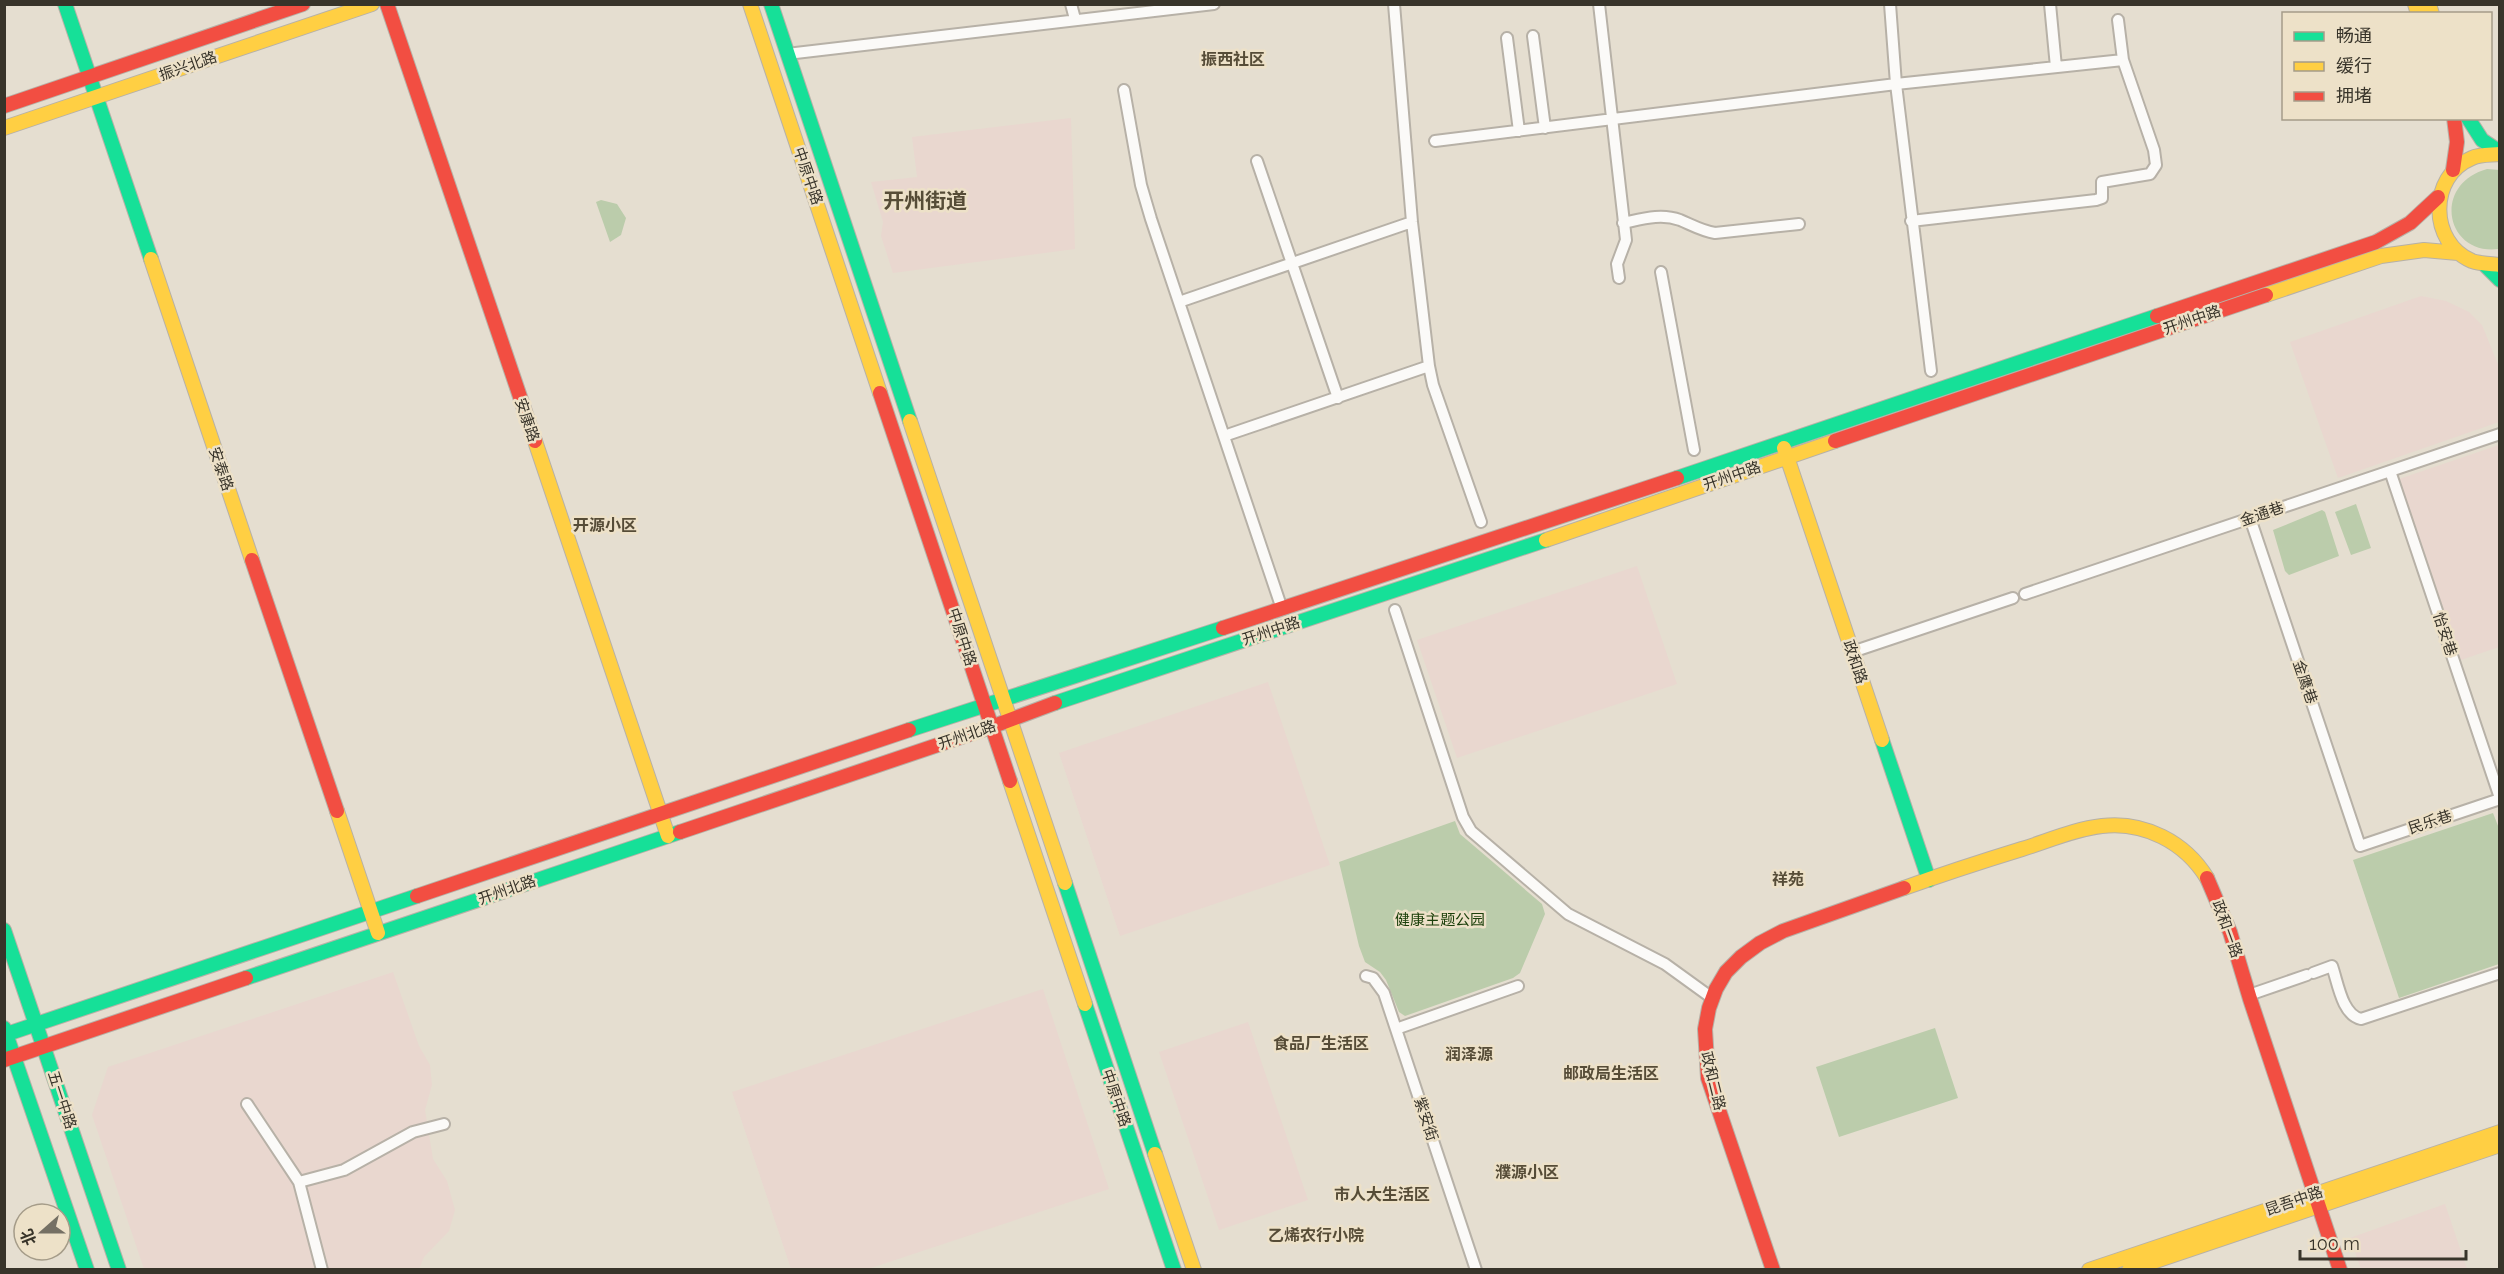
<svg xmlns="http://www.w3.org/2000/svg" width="2504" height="1274" font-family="Raleway,'Noto Sans SC',sans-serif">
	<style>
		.commercial { fill: #e9d7cf }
		.green { fill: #bbccab }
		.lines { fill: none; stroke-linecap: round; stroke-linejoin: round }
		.street-casing { stroke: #b7b1a7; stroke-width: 14 }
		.fast-casing { stroke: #b7b1a7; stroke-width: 16 }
		.slow-casing { stroke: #b7b1a7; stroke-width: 16 }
		.jam-casing { stroke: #b7b1a7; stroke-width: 16 }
		.street { stroke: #fbfaf8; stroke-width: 10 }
		.fast { stroke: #16e098; stroke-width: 14 }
		.slow { stroke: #ffcf43; stroke-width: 14 }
		.jam { stroke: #f24e42; stroke-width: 14 }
		.labels { text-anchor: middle; stroke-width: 5; stroke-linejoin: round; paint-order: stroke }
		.street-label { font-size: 15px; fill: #38342a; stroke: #ede1c8 }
		.park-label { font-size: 15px; fill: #1c400b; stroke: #ede1c8 }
		.neighbourhood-label { font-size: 16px; font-weight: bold; fill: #564c37; stroke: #ede1c8 }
		.district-label { font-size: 21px; font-weight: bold; fill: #564c37; stroke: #ede1c8 }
	</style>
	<rect width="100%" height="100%" fill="#e5ded0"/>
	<path class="commercial" d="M1071 118 1075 249 893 273 881 236 883 222 871 182 917 177 912 137Z
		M2421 296 2446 301 2469 312 2482 325 2499 367V422L2338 478 2290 342Z
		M2499 445V647L2461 660 2399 479Z
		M1637 566 1677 684 1457 758 1417 640Z
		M1268 682 1330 865 1120 936 1059 753Z
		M393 972 419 1046 430 1065 432 1085 425 1110 433 1159 447 1181 455 1210 449 1231 424 1257 419 1269H144L92 1115 108 1067Z
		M1043 989 1109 1189 868 1269H791L732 1092Z
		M1248 1022 1308 1200 1219 1230 1159 1052Z
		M2445 1204 2467 1269H2361L2350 1238Z"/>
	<path class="green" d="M2487 169 2500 170 2499 249C2446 256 2431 185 2487 169Z
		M601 200 617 204 626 218 621 235 610 242 596 202Z
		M2356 504 2371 548 2351 555 2335 512Z
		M2322 510 2325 512 2339 556 2289 575 2285 571 2273 530Z
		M2493 813 2500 831 2499 964 2399 998 2353 860Z
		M1455 821 1460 834 1542 904 1545 914 1520 973 1513 978 1405 1016 1399 1012 1386 980 1380 972 1365 962 1359 946 1339 862Z
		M1935 1028 1958 1098 1839 1137 1816 1067Z"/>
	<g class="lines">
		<g class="street-casing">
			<path id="street" d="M1071 4 1075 19
				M1394 4 1412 222 1429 366 1433 385 1481 522
				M1599 4 1626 240 1617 264 1619 278
				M1890 4 1896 84 1931 371
				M2050 4 2056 67
				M1533 36 1545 128
				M1507 38 1519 131
				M787 54 1214 4
				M1124 90 1141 185 1151 219 1282 609
				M1435 141 1896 84 2123 60 2118 20
				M1257 161 1338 398
				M1911 221 2096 200 2102 198V182L2150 174 2156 165 2154 150 2123 60
				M1623 223C1642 219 1661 213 1680 220 1692 225 1702 231 1715 233L1799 224
				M1661 272 1694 450
				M1179 302 1412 222
				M1224 436 1429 366
				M2390 471 2500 798
				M2250 518 2360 846 2500 799
				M2025 594 2500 434
				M1395 610 1463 817 1471 831 1568 914 1665 964 1712 998
				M1852 652 2013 598
				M2313 973 2332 966C2338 983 2342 1015 2361 1019L2500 973
				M1366 976 1373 978 1384 993 1476 1270
				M2249 995 2307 975
				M1396 1029 1518 986
				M247 1104 299 1182 322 1270
				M299 1182 344 1170 413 1132 444 1124"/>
		</g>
		<g class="fast-casing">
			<path id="fast" d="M65 4 151 259
				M771 4 910 421
				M2468 118 2482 140 2500 152
				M2485 265 2500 280
				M1677 478 2157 316
				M1055 703 1546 540
				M909 730 1223 628
				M1882 740 1929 880
				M1065 883 1155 1154
				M4 930 119 1270
				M246 978 680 832
				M1085 1004 1174 1270
				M4 1028 87 1270
				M4 1035 417 896"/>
		</g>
		<g class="slow-casing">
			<path id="slow" d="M750 4 880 393
				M2415 4 2418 14
				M2429 4 2432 14
				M4 128 372 4
				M2500 154C2492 155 2480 154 2472 158 2428 176 2429 243 2472 261 2480 264 2492 264 2500 265
				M151 259 252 560
				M2266 295 2381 256 2424 250 2458 253
				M910 421 1065 883
				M535 441 668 836
				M1784 448 1882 740
				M1546 540 1835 441
				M1010 781 1085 1004
				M337 811 378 933
				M1904 888C1943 874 1983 861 2022 849 2048 841 2075 829 2102 826 2144 821 2185 842 2207 878
				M1155 1154 1194 1270
				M2089 1270 2500 1132
				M2129 1270 2500 1145"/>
		</g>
		<g class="jam-casing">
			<path id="jam" d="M387 4 535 441
				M4 106 303 4
				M2453 170 2457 142 2454 118
				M2157 316 2376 242 2410 223 2438 197
				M880 393 1010 781
				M1835 441 2266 295
				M252 560 337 811
				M1223 628 1677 478
				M680 832 991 727 1055 703
				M2207 878 2230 932 2250 999 2340 1270
				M417 896 909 730
				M4 1060 246 978
				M1773 1270 1708 1078 1705 1029 1709 1008 1716 989 1726 972 1741 957 1760 943 1783 931 1904 888"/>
		</g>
		<use href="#street" class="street"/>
		<use href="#fast" class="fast"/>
		<use href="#slow" class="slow"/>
		<use href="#jam" class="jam"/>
	</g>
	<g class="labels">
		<g class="street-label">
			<text transform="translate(188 66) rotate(-19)" y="5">振兴北路</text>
			<text transform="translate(808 176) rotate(71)" y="5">中原中路</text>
			<text transform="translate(2192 320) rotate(-19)" y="5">开州中路</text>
			<text transform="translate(527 420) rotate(71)" y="5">安康路</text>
			<text transform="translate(221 469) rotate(71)" y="5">安泰路</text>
			<text transform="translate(1732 476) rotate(-19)" y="5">开州中路</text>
			<text transform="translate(2262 514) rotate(-19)" y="5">金通巷</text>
			<text transform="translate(1271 631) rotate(-18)" y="5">开州中路</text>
			<text transform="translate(2445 634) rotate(72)" y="5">怡安巷</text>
			<text transform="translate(962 637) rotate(72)" y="5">中原中路</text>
			<text transform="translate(1855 662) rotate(71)" y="5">政和路</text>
			<text transform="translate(2305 682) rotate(71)" y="5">金鹰巷</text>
			<text transform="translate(967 735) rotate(-19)" y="5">开州北路</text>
			<text transform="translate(2430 822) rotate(-18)" y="5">民乐巷</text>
			<text transform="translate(507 890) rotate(-19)" y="5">开州北路</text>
			<text transform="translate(2227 929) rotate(70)" y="5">政和一路</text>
			<text transform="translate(1713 1081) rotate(76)" y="5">政和二路</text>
			<text transform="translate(1116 1098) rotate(71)" y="5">中原中路</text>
			<text transform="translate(62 1100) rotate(72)" y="5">五一中路</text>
			<text transform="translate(1426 1119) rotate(72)" y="5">紫安街</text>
			<text transform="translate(2294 1201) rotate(-19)" y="5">昆吾中路</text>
		</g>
		<g class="park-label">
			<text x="1440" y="925">健康主题公园</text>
		</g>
		<g class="neighbourhood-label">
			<text x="1233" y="65">振西社区</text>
			<text x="605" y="531">开源小区</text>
			<text x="1788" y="885">祥苑</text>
			<text x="1321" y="1049">食品厂生活区</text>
			<text x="1469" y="1060">润泽源</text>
			<text x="1611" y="1079">邮政局生活区</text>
			<text x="1527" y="1178">濮源小区</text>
			<text x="1382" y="1200">市人大生活区</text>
			<text x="1316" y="1241">乙烯农行小院</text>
		</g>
		<g class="district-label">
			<text x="925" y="208">开州街道</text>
		</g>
	</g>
	<rect width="2504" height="1274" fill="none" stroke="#38342a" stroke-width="12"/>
	<rect x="2282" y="12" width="210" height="108" fill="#ede1c8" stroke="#a59c89" stroke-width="1.5"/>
	<rect x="2294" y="32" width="30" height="9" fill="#16e098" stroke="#a59c89" stroke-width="1.5"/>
	<text x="2336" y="42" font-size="18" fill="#38342a">畅通</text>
	<rect x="2294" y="62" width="30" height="9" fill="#ffcf43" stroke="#a59c89" stroke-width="1.5"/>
	<text x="2336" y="72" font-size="18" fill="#38342a">缓行</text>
	<rect x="2294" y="92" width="30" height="9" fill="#f24e42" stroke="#a59c89" stroke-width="1.5"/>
	<text x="2336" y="102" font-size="18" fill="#38342a">拥堵</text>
	<g transform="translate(42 1232) rotate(249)"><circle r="28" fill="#ede1c8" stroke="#a59c89" stroke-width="1.5"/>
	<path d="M0-4.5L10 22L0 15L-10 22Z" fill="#757064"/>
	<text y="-9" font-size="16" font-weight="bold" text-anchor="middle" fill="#38342a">北</text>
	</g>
	<path d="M2300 1250v9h166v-9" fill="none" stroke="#38342a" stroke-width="3"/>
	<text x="2309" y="1250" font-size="18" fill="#38342a" stroke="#ede1c8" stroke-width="4.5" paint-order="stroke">100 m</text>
</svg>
